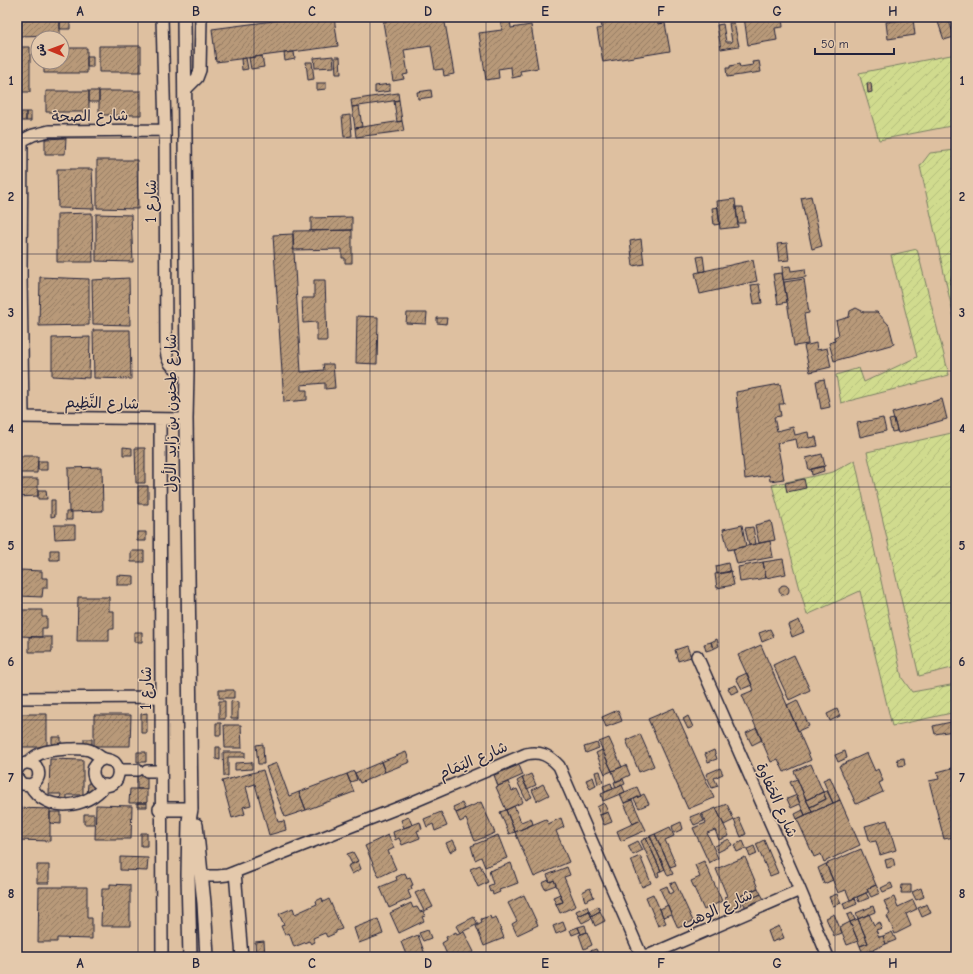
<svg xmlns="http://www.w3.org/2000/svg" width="973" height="974" font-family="'Comic Neue','Playpen Sans Arabic',sans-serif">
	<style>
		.garden { fill: url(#garden-furrows); stroke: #797e64 }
		.building { fill: url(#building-hatch); stroke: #22223b }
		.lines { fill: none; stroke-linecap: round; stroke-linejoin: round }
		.minor-casing { stroke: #22223b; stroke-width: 14 }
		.tertiary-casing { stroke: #22223b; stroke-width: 16 }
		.minor { stroke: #e4c9ac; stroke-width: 11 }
		.tertiary { stroke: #e4c9ac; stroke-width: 13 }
		.grid { fill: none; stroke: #22223b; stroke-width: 1; stroke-opacity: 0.55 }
		.labels { text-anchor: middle; stroke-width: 3; stroke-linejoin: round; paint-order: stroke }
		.street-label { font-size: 15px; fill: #22223b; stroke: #e4c9ac }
		.neatline { fill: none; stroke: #22223b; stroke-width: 1.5 }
		.grid-label { font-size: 13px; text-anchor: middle; font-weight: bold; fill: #22223b }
	</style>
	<defs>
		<pattern id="garden-furrows" width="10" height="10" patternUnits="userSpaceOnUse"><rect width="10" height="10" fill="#d0db8e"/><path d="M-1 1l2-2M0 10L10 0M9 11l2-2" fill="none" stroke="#b2bc7b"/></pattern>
		<pattern id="building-hatch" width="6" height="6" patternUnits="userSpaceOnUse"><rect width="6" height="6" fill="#b89979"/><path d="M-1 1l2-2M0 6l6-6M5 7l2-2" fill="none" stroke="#957c64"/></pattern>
	</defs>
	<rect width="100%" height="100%" fill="#dec0a0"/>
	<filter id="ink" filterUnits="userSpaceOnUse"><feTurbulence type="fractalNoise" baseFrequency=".025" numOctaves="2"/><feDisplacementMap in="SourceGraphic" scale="8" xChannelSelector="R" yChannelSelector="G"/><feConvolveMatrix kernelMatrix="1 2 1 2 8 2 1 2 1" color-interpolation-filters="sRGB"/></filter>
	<g filter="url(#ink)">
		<path class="garden" d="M956 54V125L879 140 859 73Z
			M956 150V327L920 166 930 153Z
			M917 249 949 375 841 403 836 375 859 368 864 382 917 357 891 255Z
			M956 432V667L919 676 867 452Z
			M855 460 902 678 912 692 956 684V712L892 726 860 591 807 615 772 485 833 472Z"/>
		<path class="building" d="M17 17H60V35L17 36Z
			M60 17H70V29H60Z
			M304 17H334L338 46 216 62 212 29Z
			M415 17H444L454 74 444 76 443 69 435 70 431 46 404 50 408 74 403 75 404 79 393 81 383 22Z
			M600 17H657L658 24 665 23 670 51 603 62 597 29 602 28Z
			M744 17H782L783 27 775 28 777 40 748 45Z
			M944 17H948L954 37 944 40 937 19Z
			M510 18 511 28 531 25 538 68 520 71 521 76 512 78 511 67 498 69 499 78 486 80 479 33 502 30 500 19Z
			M913 19 915 35 888 39 886 22Z
			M729 23H734L739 46 721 49 717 25 723 24 726 42H732Z
			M99 46H141V72H99Z
			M17 47H30V92H17Z
			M62 48H87V73H44V62H62Z
			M294 52 295 59 285 61 284 53Z
			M87 56H93V67H87Z
			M262 56 264 67 251 69 249 58Z
			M333 56 334 67 315 68 314 58Z
			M335 57H340L341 74H336Z
			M246 58 248 69 242 70 241 59Z
			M759 61 761 72 727 77 726 68H730V66L739 64 740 67 753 65 752 62Z
			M306 62H312L314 79 308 80Z
			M317 83H326V89L317 90Z
			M867 83H871L872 92 868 93Z
			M390 84V91L375 93V86Z
			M431 90 432 97 418 99 417 92Z
			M46 91H89V112H46Z
			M89 91H99V102H89Z
			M99 91H141V115H99Z
			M398 93 399 100 352 107 351 100Z
			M399 100 402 121 397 122 394 101Z
			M359 106 362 127 355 128 352 107Z
			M21 112H26V121H21Z
			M26 112H31V121H26Z
			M350 115 352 136 344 137 342 116Z
			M402 121 404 131 356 137 355 128Z
			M66 138 65 154H45V139Z
			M97 160H137L138 209 97 208Z
			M57 169H92L94 209 58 208Z
			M811 196 822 246 812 249 801 198Z
			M735 199 738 227 720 229 717 201Z
			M718 207 720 224 714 225 712 208Z
			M736 207H743L745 223H738Z
			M92 213 93 262H57V214Z
			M96 214 131 215 133 262 96 261Z
			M352 217V230L311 231V218Z
			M352 230V263H345V258H342V249L293 250V231Z
			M293 234 301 372 324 370 323 364H333L335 388 325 389V383L301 385V390H307V400L284 402 273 235Z
			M641 239 644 264 633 266 630 241Z
			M787 243 789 260 779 261 777 244Z
			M703 256 705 271 700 272 697 257Z
			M753 260 757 281 700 294 695 273Z
			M790 266 791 271 805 269 806 277 783 280 782 267Z
			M782 273 787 302 778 304 773 274Z
			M952 276H956V285L950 284Z
			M40 277 89 279V325L39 326Z
			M129 278 130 325 93 324 92 280Z
			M804 279 809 313 804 314 808 344 794 346 784 282Z
			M314 280H325L327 341H317V322L303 323 302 298H314Z
			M759 284 762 303 754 304 751 285Z
			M856 308 864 312H877L889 325 894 344 834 361 829 343 835 341 834 337 839 335 836 321 849 317 850 311Z
			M407 313H427L426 324 406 323Z
			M357 316 378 317 377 364 356 363Z
			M437 318H447L446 324 437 323Z
			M93 330H130L131 379 94 378Z
			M90 337 89 378 52 376V338Z
			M816 343 817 350 827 348 831 367 810 372 804 346Z
			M824 379 830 407 821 409 816 381Z
			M780 384 784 404H779L781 416 774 417 777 431 793 427 795 435 808 432 809 438 816 437 818 446 798 449 796 439 777 443 784 479 770 481 769 475 745 479 736 392Z
			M942 399 947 419 898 433 892 413Z
			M883 418 886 431 860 437 857 423Z
			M894 419 897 431 892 432 889 420Z
			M123 447 132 448V455H123Z
			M135 448H145V483H136Z
			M822 454 825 466 809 470 806 458Z
			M17 456H38L37 473H17Z
			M38 461H47V470H38Z
			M823 466 824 471 812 475 811 469Z
			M102 467 103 511 69 512 68 468Z
			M17 479H38V496L17 497Z
			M804 479 806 488 787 492 785 483Z
			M138 486H148V504H138Z
			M38 490H46L47 499H38Z
			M51 500H55V516L51 517Z
			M66 512H72V520H66Z
			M771 521 775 540 759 543 755 525Z
			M54 525H75V538L55 539Z
			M742 525 746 546 728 550 723 529Z
			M753 527 756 544 749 545 745 528Z
			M137 532H146V541H137Z
			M770 541 773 557 737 564 733 549Z
			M50 550H59V560H50Z
			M131 551H144V562H131Z
			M783 559 786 574 766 578 763 562Z
			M763 562 766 578 740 582 738 567Z
			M728 563 730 572 717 574 716 566Z
			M20 570 42 571V578H47V588H43L42 597 19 596Z
			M731 571 734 585 717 588 715 574Z
			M117 575 134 576V585H117Z
			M779 590a5 5 0 1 1 10 0a5 5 0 1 1-10 0Z
			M78 597H109V611H114V629H109V641H77Z
			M20 610H42V617H47V628H42V637L20 636Z
			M799 620 804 632 792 637 788 625Z
			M770 629 774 637 762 642 759 633Z
			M134 632H142V642H134Z
			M29 637H52V652H29Z
			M717 639 719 646 713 649 711 642Z
			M711 642 713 649 706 651 704 644Z
			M761 645 811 760 784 772 778 759 771 762 742 695 754 690 738 655Z
			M687 646 691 657 678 661 675 650Z
			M794 655 810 690 789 700 773 665Z
			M747 673 752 685 742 689 736 678Z
			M736 685 739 691 731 694 728 688Z
			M219 690H234V698H219Z
			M797 700 809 726 798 731 787 705Z
			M219 701H225V719H219Z
			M231 701 238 702V719H231Z
			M674 708 714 798 688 809 648 719Z
			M837 709 840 716 830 721 827 714Z
			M618 710 622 721 606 727 602 717Z
			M147 713V733H141V714Z
			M17 714H47V747H17Z
			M94 715H131L130 746H94Z
			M688 716 693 727 688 729 683 719Z
			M951 722 953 731 935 734 933 726Z
			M216 723H221V735H216Z
			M224 725H241L242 748H225Z
			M757 728 762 740 752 745 746 733Z
			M640 734 654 766 639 772 626 740Z
			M52 737H61V747H52Z
			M609 738 622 767 612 771 599 742Z
			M84 739H92V748H84Z
			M597 743 599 748 586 753 584 747Z
			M263 744 264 764H258L256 745Z
			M216 747H220V760L216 759Z
			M602 750 612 771 605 774 596 753Z
			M714 750 717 759 708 762 705 754Z
			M845 751 847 758 838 762 835 755Z
			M137 752H146V762H137Z
			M223 752H245V757H228V776H224Z
			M406 752 410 762 385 772 381 762Z
			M867 753 875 771 878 769 883 781 879 783 883 792 856 804 839 766Z
			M904 758 905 765 899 766 897 759Z
			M50 759 83 760V795H67V800H60L61 794H49Z
			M252 762V769L235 770V763Z
			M381 762 385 772 360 783 355 773Z
			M277 763 289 796 299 792 306 810 285 817 266 767Z
			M811 764 823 792 806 800 794 771Z
			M519 765 523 775 498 786 494 775Z
			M626 765 630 775 616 782 612 771Z
			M137 767H147V789H137Z
			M956 767V845L954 837 944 839 929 781 939 779 937 772Z
			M720 768 723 774 714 778 718 786 712 788 706 774Z
			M263 770 278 822 284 821 286 830 269 835 255 784 246 787 251 805 243 807 245 814 232 818 222 781Z
			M354 771 357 780 350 782 347 774Z
			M600 771 603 782 598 784 595 772Z
			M347 774 354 792 306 810 299 792Z
			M531 774 536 785 527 789 522 778Z
			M593 777 596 786 590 789 586 780Z
			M830 777 840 800 833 803 823 780Z
			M522 778 532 797 526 800 517 781Z
			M623 779 625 784 616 788 614 782Z
			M797 779 812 812 805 815 790 782Z
			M508 782 512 791 517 789 523 802 506 810 496 787Z
			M88 783H95L94 796H87Z
			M611 783 613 789 605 792 603 786Z
			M543 784 549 795 537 801 532 790Z
			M622 785 625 792 603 801 601 794Z
			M637 787 641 796 624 803 620 794Z
			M130 789H147V803H129Z
			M827 791 833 803 812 812 810 807 826 799 823 792Z
			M823 792 826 799 810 807 806 800Z
			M644 794 649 804 639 808 634 799Z
			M797 795 800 804 791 808 787 799Z
			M632 800 641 820 633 824 624 803Z
			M840 800 860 845 824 862 821 854 814 857 797 819Z
			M481 802 495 833 475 841 466 819 460 822 456 813Z
			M137 803H147V807H137Z
			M462 803 465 809 456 813 453 807Z
			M604 803 608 812 600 815 597 807Z
			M727 804 734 820 724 825 716 808Z
			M96 805 132 806 131 839H95Z
			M514 806 521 822 531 818 533 824 515 832 506 810Z
			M17 808 50 809V841L17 840Z
			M716 808 729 836 719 840 715 830 707 833 718 858 709 863 693 828 706 823 702 814Z
			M506 810 515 832 509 834 500 812Z
			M803 810 805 815 797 819 795 814Z
			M50 812H61V824L50 823Z
			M441 812 447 826 435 831 433 824 427 827 424 819Z
			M608 812 612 822 604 825 600 815Z
			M700 813 704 821 694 825 690 817Z
			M84 814H94V824H84Z
			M409 817 412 825 404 828 401 820Z
			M561 818 564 827 556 831 569 862 534 877 515 832 546 819 548 824Z
			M739 818 746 834 741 837 734 820Z
			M641 820 646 830 621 841 617 831Z
			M887 820 896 850 880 855 876 841 870 842 865 826Z
			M420 822 422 829 417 831 420 838 402 845 399 838 395 840 393 832Z
			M681 822 683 829 674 833 672 826Z
			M670 827 674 836 665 840 676 865 670 867 655 834Z
			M141 833H147V846H141Z
			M655 834 673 874 668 876 650 836Z
			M388 835 394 848 388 851 396 869 379 877 365 846Z
			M498 835 507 858 485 867 481 857 475 860 471 846Z
			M650 836 665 869 661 871 646 838Z
			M646 838 661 871 658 872 659 876 657 877 641 841Z
			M729 839 732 845 718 852 715 846Z
			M453 840 457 848 450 852 446 843Z
			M764 840 778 873 770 876 756 844Z
			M638 841 643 850 633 855 628 846Z
			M743 841 746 848 737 852 734 845Z
			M754 846 757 854 750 857 747 849Z
			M861 849 876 885 867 889 868 892 850 900 846 890 838 893 826 864Z
			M353 852 358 861 352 864 347 854Z
			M640 856 651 883 642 887 631 860Z
			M120 857 148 858 147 871 120 870Z
			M745 857 758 888 739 897 742 905 729 910 724 897 727 896 716 869Z
			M893 858 895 866 887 868 885 860Z
			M358 861 361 869 352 874 348 866Z
			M704 861 722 901 704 910 691 881 700 877 695 865Z
			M511 863 518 883 499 890 500 892 493 895 492 891 490 892 488 886 493 884 489 871Z
			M826 864 833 880 824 884 818 868Z
			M37 865H49V883H37Z
			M480 865 488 882 478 887 470 869Z
			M567 867 570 875 564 877 576 906 560 913 556 904 563 902 554 880 550 882 547 875Z
			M405 873 407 879 410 878 413 885 411 886 412 889 408 891 411 898 389 908 380 887 397 880 396 877Z
			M549 880 550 882 554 880 556 885 545 889 542 883Z
			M675 882 693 921 678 928 660 889 667 886 670 894 674 892 670 884Z
			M891 883 893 888 883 892 881 888Z
			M110 884 130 885V926H101L102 889H110Z
			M876 885 880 893 871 897 867 889Z
			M902 885H911V893H901Z
			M39 887H87V918H92V939L57 938V942H38Z
			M590 888 594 897 585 901 582 892Z
			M758 888 761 894 743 902 740 896Z
			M921 888 924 897 916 900 912 892Z
			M424 889 433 907 424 911 415 893Z
			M866 893 869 898 859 902 857 897Z
			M560 894 563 902 556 904 553 897Z
			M653 894 666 923 658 926 646 897Z
			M761 894 765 901 747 910 743 902Z
			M837 894 841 903 833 906 829 897Z
			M524 895 538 925 517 935 512 924 517 921 508 903Z
			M894 897 898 907 913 900 917 909 906 914 911 926 895 934 887 916 890 914 884 901Z
			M322 898 323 902 329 899 342 929 336 931V933L327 937 325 933 313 938 315 942 311 944 309 941 294 947 289 933 285 935 281 926 284 925 279 914 293 908 295 914 317 904 316 901Z
			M855 898 857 904 845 909 843 903Z
			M411 903 413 908 417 907 420 912 423 911 425 916 422 917 424 921 399 933 390 913Z
			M927 904 931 913 922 917 918 908Z
			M668 905 671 914 663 917 660 909Z
			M587 906 589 911 578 916 576 911Z
			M598 906 600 911 591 916 589 911Z
			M873 906 875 912 858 919 856 913Z
			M589 911 592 918 582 923 578 916Z
			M600 911 605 921 595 926 591 916Z
			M852 913 855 920 850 922 847 915Z
			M834 914 842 933 834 936 826 918Z
			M869 914 874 925 880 922 882 928 876 930 879 937 883 936 886 944 863 954 860 946 868 943 858 919Z
			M490 916 491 919 496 917 504 938 484 946 476 926 482 923 481 919Z
			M474 917 478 924 460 933 456 926Z
			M378 919 383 934 359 943 354 928Z
			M858 919 868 943 860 946 850 922Z
			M563 922 566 930 556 934 553 926Z
			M850 922 858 941 847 945 840 927Z
			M585 925 587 932 581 934 578 927Z
			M779 926 784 938 772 942 768 931Z
			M578 927 580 932 572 935 570 930Z
			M428 930 431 938 423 941 419 933Z
			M456 932 457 935 464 932 474 952 464 957H448L442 943 447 940 446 937Z
			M587 932 592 945 584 949 579 935Z
			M892 932 896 940 886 944 883 936Z
			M418 935 426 957H407L401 942Z
			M264 941 265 957H256L255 942Z
			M596 949 600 957H593L590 951Z
			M873 950 876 957H858V956Z
			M590 951 593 957H583L582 955Z
			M732 953 747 954V957H750H724L732 956Z"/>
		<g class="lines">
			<g class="minor-casing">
				<path id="minor" d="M162 17 165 130 166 351C168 366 174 369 187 372
					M185 90 197 78 200 70 201 17
					M22 141 21 273 23 417
					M17 143 33 135 49 131 165 130
					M17 417 186 419
					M160 419 162 957
					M697 656 800 890 828 957
					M17 698 161 697
					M28 763C39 750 52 750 68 749 75 749 82 748 89 750 95 752 100 758 105 759 109 760 111 760 114 762 121 769 119 782 110 785 93 790 85 764 104 759
					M17 770C21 762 29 761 36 766 41 774 39 781 30 785L22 784 17 778
					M118 770H137
					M147 771H161
					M30 785C46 814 87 809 105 785
					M235 872 242 957
					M201 876H218L227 875 413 802 526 754C540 751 549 755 559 766L642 957
					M645 957 800 890"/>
			</g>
			<g class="tertiary-casing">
				<path id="tertiary" d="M184 17 187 372 186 419 191 809 189 821 188 875 190 957
					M160 809H191
					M196 825 204 903 207 957"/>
			</g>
			<use href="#minor" class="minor"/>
			<use href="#tertiary" class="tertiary"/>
		</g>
	</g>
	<path class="grid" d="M138 17V957M254 17V957M370 17V957M486 17V957M603 17V957M719 17V957M835 17V957M17 138H956M17 254H956M17 371H956M17 487H956M17 603H956M17 720H956M17 836H956"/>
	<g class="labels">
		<g class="street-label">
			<text transform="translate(90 116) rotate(-1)" y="5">شارع الصحة</text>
			<text transform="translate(151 201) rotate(-90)" y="5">شارع 1</text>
			<text transform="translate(102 403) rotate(1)" y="5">شارع النَّظِيم</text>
			<text transform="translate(171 413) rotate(-90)" y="5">شارع طحنون بن زايد الأول</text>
			<text transform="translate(146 688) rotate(-90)" y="5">شارع 1</text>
			<text transform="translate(473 760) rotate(-23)" y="5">شارع اليَمَام</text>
			<text transform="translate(777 800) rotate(66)" y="5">شارع الحَفاوة</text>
			<text transform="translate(717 909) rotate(-24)" y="5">شارع الوهب</text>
		</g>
	</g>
	<rect width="973" height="974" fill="none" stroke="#e4c9ac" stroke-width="44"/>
	<g transform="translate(50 50) rotate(271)"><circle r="19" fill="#e4c9ac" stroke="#96867f"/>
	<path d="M0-3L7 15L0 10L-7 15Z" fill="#c8321e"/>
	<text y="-6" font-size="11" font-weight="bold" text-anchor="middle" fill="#22223b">ش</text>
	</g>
	<path d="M815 48v6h79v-6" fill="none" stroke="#22223b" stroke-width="2"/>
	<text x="821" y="48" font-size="12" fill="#22223b" stroke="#e4c9ac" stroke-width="3" paint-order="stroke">50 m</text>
	<rect x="22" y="22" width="929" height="930" class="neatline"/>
	<g class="grid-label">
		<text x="80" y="16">A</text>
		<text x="196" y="16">B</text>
		<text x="312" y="16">C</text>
		<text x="428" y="16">D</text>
		<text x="545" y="16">E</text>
		<text x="661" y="16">F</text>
		<text x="777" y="16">G</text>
		<text x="893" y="16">H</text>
		<text x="11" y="85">1</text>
		<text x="962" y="85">1</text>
		<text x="11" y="201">2</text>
		<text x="962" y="201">2</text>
		<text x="11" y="317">3</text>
		<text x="962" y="317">3</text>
		<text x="11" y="433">4</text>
		<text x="962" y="433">4</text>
		<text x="11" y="550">5</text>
		<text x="962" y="550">5</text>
		<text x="11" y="666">6</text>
		<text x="962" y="666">6</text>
		<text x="11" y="782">7</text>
		<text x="962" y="782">7</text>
		<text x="11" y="898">8</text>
		<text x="962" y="898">8</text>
		<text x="80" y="968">A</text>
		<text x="196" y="968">B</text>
		<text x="312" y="968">C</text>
		<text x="428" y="968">D</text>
		<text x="545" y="968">E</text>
		<text x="661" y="968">F</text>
		<text x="777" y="968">G</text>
		<text x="893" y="968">H</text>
	</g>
</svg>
